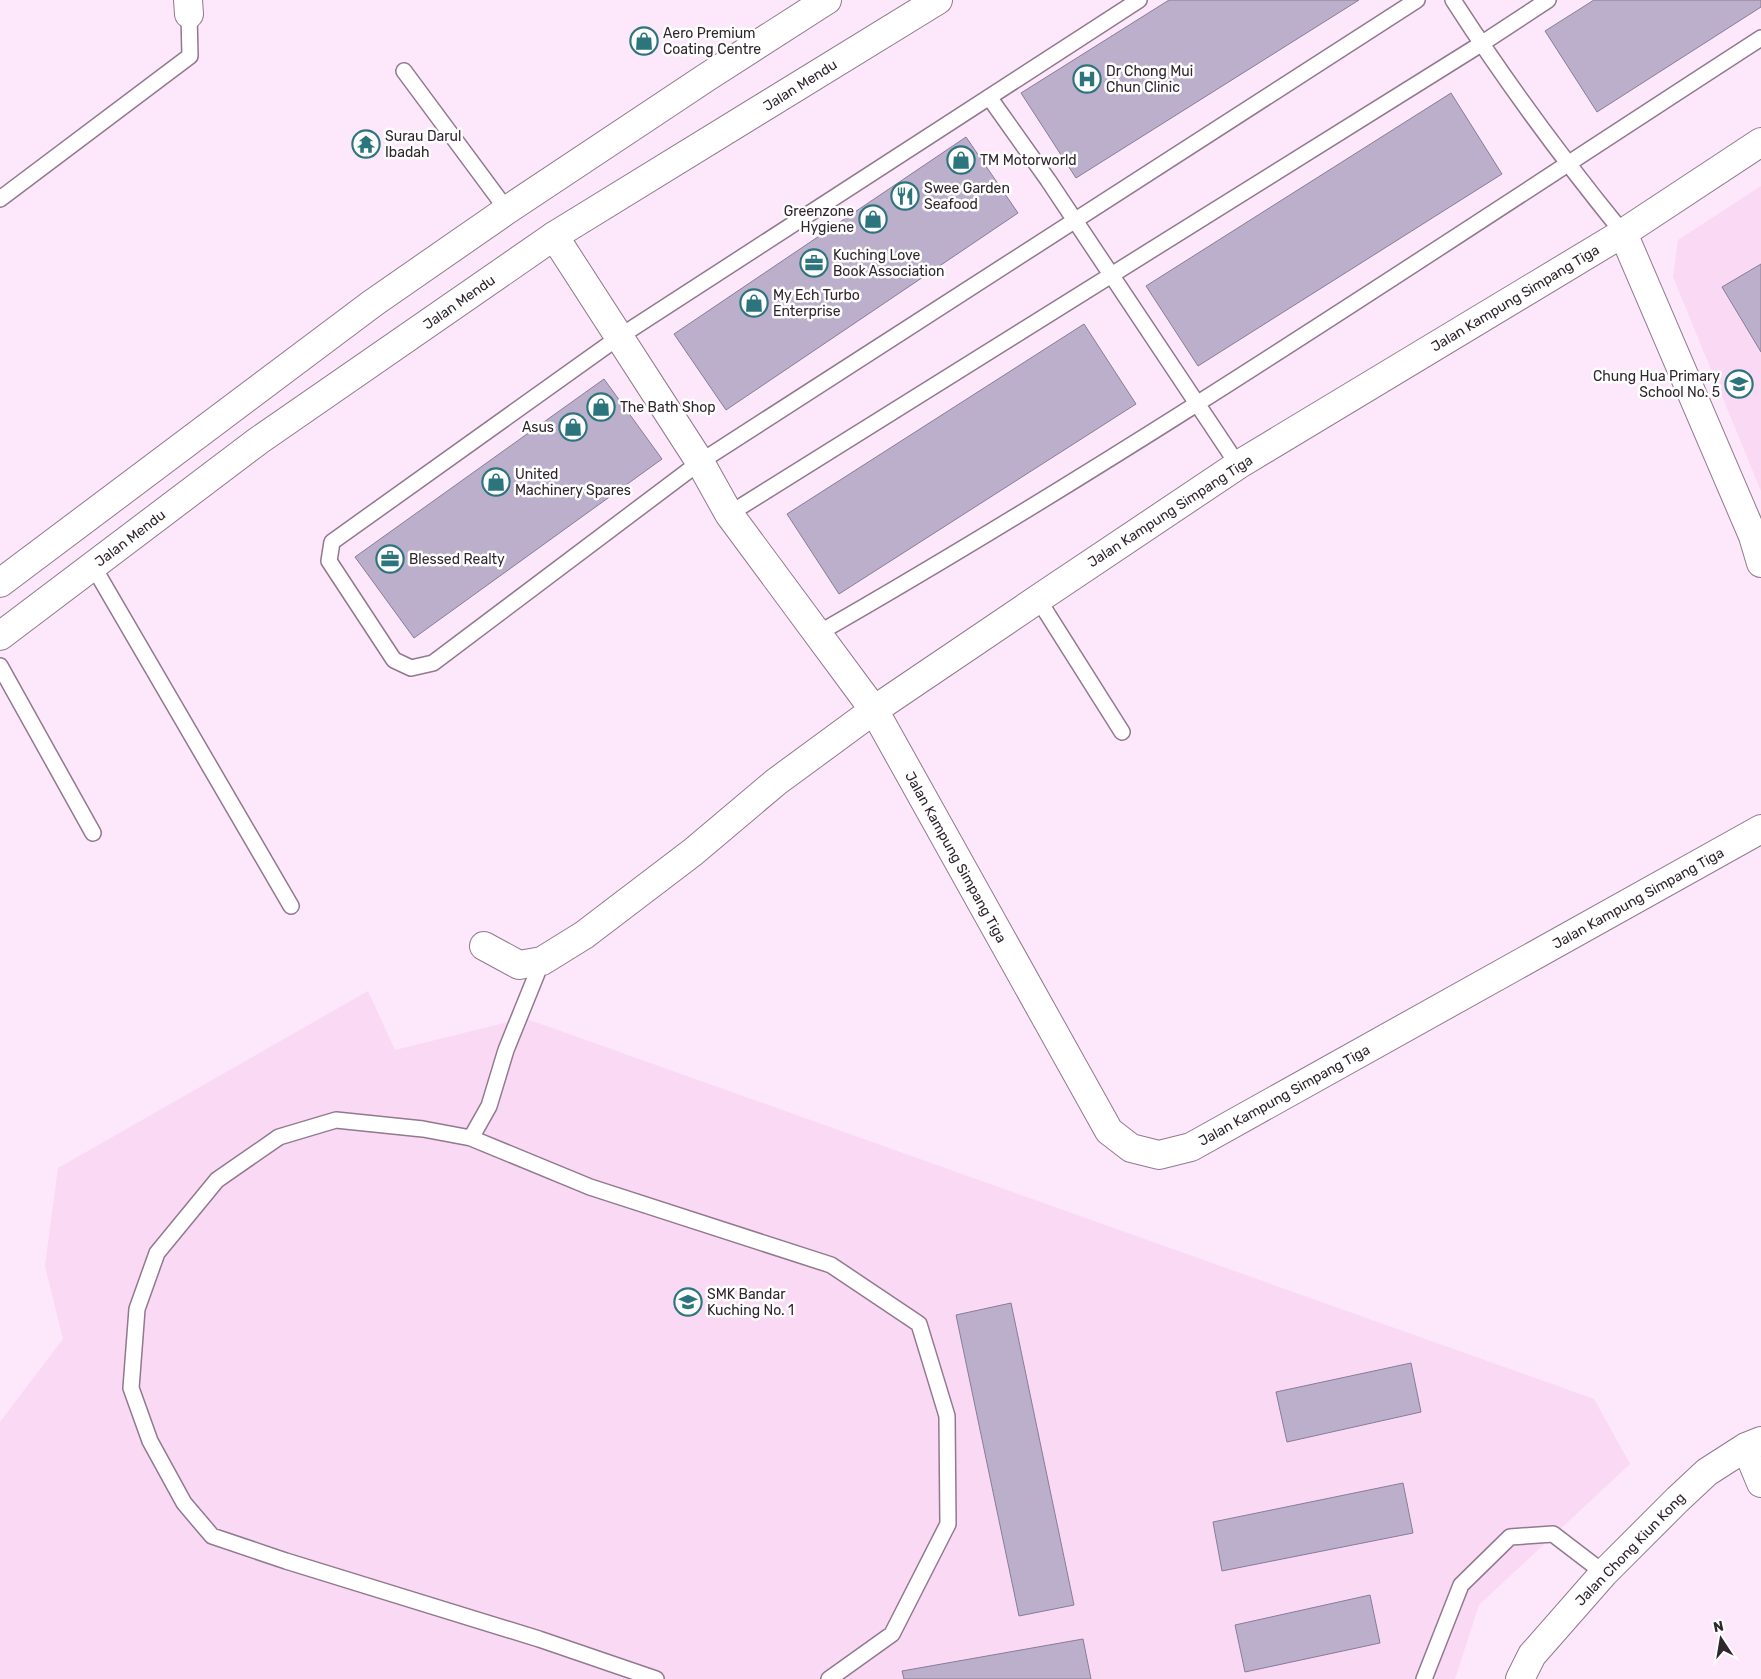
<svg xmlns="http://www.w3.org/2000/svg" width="1761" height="1679" font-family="Rubik,sans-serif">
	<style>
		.built { fill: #fad9f5 }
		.building { fill: #bcafcc; stroke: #887c96 }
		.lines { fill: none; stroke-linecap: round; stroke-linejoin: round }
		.service-casing { stroke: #91798e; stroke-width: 18 }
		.minor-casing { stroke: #91798e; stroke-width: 30 }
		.secondary-casing { stroke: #91798e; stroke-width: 30 }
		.service { stroke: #fff; stroke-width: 15 }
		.minor { stroke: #fff; stroke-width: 28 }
		.secondary { stroke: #fff; stroke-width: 28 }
		.labels { text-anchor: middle; stroke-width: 5; stroke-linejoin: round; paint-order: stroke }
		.poi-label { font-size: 14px; fill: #30262e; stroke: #fff; text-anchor: start }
		.street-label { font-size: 14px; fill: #30262e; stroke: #fff }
	</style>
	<rect width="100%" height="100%" fill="#fde7fa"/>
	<path class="built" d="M1761 186V491L1673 277 1678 240Z
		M368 991 395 1050 524 1018 1594 1399 1630 1464 1479 1605 1455 1679H0V1422L63 1339 45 1266 58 1168Z"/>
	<path class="building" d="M1169 0H1359L1076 178 1021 93Z
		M1594 0H1761V7L1597 112 1545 31Z
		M1451 93 1502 174 1198 366 1146 286Z
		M966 137 1018 213 726 410 674 334Z
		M1761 264V352L1722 287Z
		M1084 324 1136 404 839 594 787 514Z
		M604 379 662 459 414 638 355 557Z
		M1011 1303 1074 1605 1019 1616 956 1315Z
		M1411 1363 1421 1412 1287 1442 1276 1392Z
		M1403 1483 1413 1533 1222 1571 1213 1522Z
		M1370 1595 1380 1643 1245 1672 1235 1625Z
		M1083 1639 1091 1679H904L902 1671Z"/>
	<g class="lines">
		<g class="service-casing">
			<path id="service" d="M1139 0 619 337 332 542 329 561 394 660 411 668 433 663 700 462 1417 0
				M1453 0C1505 81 1562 158 1623 233
				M404 71 507 210
				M989 97 1048 180 1238 465
				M0 199 190 56 189 14
				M729 514 1481 44 1548 0
				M93 566 291 906
				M1038 599 1122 732
				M817 634C1140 449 1449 240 1761 38
				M0 666 93 833
				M471 1138 489 1106 506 1050 542 961
				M656 1679 539 1639 286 1561 212 1536 184 1503 150 1441 131 1388 137 1309 157 1253 217 1180 279 1137 336 1120 423 1129 471 1138 590 1187 831 1265 919 1324 947 1416 948 1524 892 1634 829 1679
				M1424 1679 1461 1585 1510 1537 1553 1534 1604 1573"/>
		</g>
		<g class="minor-casing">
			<path id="minor" d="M188 0 189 14
				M1761 142 1623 233 1238 465 1038 599 874 710 1109 1131 1131 1148 1159 1155 1191 1147 1761 829
				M1623 233 1753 536 1761 563
				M484 946 519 965 542 961 584 935 693 852 776 782 874 710 729 514 700 462 554 236
				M1746 1447 1761 1483
				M1520 1679 1532 1655 1604 1573 1677 1500 1707 1472 1746 1447 1761 1441"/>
		</g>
		<g class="secondary-casing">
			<path id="secondary" d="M0 583 373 303 507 210 707 77 827 0
				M0 636 258 441 554 236 938 0"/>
		</g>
		<use href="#service" class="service"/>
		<use href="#minor" class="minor"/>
		<use href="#secondary" class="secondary"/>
	</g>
	<defs>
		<g id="shop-ring" transform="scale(1.4375)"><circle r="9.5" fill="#fff" stroke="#2c757d" stroke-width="1.5"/><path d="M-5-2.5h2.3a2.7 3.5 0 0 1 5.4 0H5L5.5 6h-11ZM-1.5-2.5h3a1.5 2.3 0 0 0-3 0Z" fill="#2c757d"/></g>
		<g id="hospital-ring" transform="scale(1.4375)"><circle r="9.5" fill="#fff" stroke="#2c757d" stroke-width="1.5"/><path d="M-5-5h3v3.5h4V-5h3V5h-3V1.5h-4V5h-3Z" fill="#2c757d"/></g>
		<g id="temple-ring" transform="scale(1.4375)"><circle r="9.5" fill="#fff" stroke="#2c757d" stroke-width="1.5"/><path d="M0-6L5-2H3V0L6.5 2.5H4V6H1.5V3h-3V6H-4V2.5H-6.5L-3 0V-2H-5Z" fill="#2c757d"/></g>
		<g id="restaurant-ring" transform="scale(1.4375)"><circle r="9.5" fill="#fff" stroke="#2c757d" stroke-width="1.5"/><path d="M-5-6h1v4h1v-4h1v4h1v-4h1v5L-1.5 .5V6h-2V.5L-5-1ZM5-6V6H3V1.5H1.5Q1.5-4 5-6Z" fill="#2c757d"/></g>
		<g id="office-ring" transform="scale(1.4375)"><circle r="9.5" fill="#fff" stroke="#2c757d" stroke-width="1.5"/><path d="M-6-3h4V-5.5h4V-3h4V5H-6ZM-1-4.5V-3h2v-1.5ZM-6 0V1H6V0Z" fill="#2c757d"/></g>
		<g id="school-ring" transform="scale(1.4375)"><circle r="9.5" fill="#fff" stroke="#2c757d" stroke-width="1.5"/><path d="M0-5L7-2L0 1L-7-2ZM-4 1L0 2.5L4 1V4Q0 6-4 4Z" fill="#2c757d"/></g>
	</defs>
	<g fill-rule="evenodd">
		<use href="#shop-ring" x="644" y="41"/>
		<use href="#hospital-ring" x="1087" y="79"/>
		<use href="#temple-ring" x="366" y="144"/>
		<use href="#shop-ring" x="961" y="160"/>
		<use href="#restaurant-ring" x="905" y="196"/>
		<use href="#shop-ring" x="873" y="219"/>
		<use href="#office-ring" x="814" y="263"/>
		<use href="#shop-ring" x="754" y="303"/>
		<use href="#school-ring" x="1739" y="384"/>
		<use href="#shop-ring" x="601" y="407"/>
		<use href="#shop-ring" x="573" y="427"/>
		<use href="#shop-ring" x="496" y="482"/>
		<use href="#office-ring" x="390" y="559"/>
		<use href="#school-ring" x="688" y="1302"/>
	</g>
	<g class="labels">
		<g class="poi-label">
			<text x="663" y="38">Aero Premium<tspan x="663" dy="16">Coating Centre</tspan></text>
			<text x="1106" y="76">Dr Chong Mui<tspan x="1106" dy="16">Chun Clinic</tspan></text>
			<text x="385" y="141">Surau Darul<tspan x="385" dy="16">Ibadah</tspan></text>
			<text x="980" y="165">TM Motorworld</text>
			<text x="924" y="193">Swee Garden<tspan x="924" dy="16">Seafood</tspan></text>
			<text x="854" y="216" text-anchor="end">Greenzone<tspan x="854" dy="16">Hygiene</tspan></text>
			<text x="833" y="260">Kuching Love<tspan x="833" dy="16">Book Association</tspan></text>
			<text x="773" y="300">My Ech Turbo<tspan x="773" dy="16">Enterprise</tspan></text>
			<text x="1720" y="381" text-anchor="end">Chung Hua Primary<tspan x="1720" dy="16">School No. 5</tspan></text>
			<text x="620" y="412">The Bath Shop</text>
			<text x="554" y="432" text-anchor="end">Asus</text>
			<text x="515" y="479">United<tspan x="515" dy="16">Machinery Spares</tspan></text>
			<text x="409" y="564">Blessed Realty</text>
			<text x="707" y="1299">SMK Bandar<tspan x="707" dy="16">Kuching No. 1</tspan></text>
		</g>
		<g class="street-label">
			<text transform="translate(800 85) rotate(-32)" y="5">Jalan Mendu</text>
			<text transform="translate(1515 298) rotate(-31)" y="5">Jalan Kampung Simpang Tiga</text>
			<text transform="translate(459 302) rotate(-35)" y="5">Jalan Mendu</text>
			<text transform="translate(1170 511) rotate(-33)" y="5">Jalan Kampung Simpang Tiga</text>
			<text transform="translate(130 538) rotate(-37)" y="5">Jalan Mendu</text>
			<text transform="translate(956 857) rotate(61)" y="5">Jalan Kampung Simpang Tiga</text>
			<text transform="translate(1638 898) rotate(-29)" y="5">Jalan Kampung Simpang Tiga</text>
			<text transform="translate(1284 1095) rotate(-29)" y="5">Jalan Kampung Simpang Tiga</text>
			<text transform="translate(1630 1549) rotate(-46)" y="5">Jalan Chong Kiun Kong</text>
		</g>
	</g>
	<g transform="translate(1721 1639) rotate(348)" stroke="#ffffff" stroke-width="4" paint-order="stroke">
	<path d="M0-4L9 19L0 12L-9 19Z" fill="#30262e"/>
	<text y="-8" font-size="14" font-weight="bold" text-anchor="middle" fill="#30262e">N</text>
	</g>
</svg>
